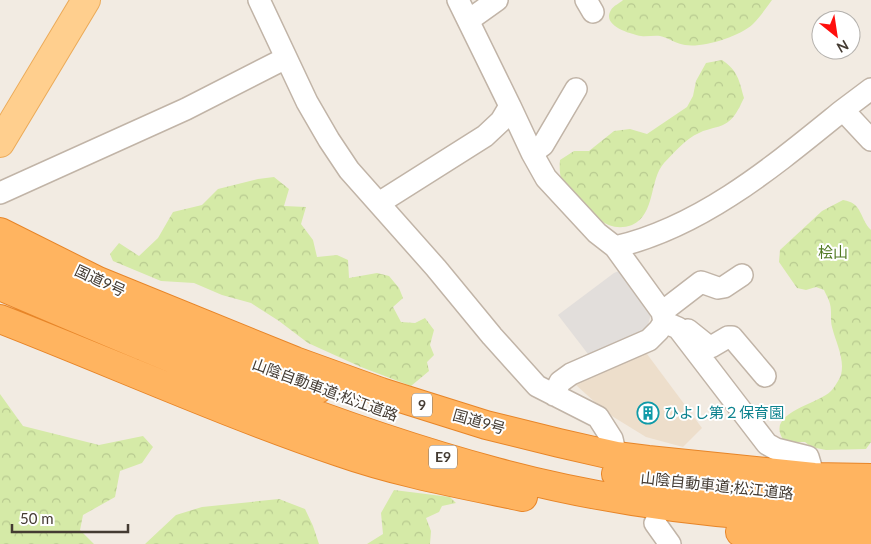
<svg xmlns="http://www.w3.org/2000/svg" width="871" height="544" font-family="Lato,'Noto Sans JP',sans-serif">
	<style>
		.education { fill: #eddecb }
		.forest { fill: url(#forest-crowns) }
		.parking { fill: #e2dedb }
		.lines { fill: none; stroke-linecap: round; stroke-linejoin: round }
		.minor-casing { stroke: #c1b4a7; stroke-width: 24 }
		.major-casing { stroke: #ebaa58; stroke-width: 30 }
		.highway-casing { stroke: #e78528; stroke-width: 30 }
		.minor { stroke: #fff; stroke-width: 21 }
		.major { stroke: #ffcf8e; stroke-width: 28 }
		.highway { stroke: #ffb460; stroke-width: 28 }
		.labels { text-anchor: middle; stroke-width: 4; stroke-linejoin: round; paint-order: stroke }
		.shield { fill: #fff; stroke: #7c7670; stroke-width: 1 }
		.shield-label { font-size: 14px; font-weight: bold; fill: #443b32 }
		.park-label { font-size: 15px; fill: #507923; stroke: #fff }
		.street-label { font-size: 15px; fill: #443b32; stroke: #fff }
		.culture-label { font-size: 15px; fill: #0d838f; stroke: #fff; text-anchor: start }
	</style>
	<defs>
		<pattern id="forest-crowns" width="20" height="18" patternUnits="userSpaceOnUse" patternTransform="scale(1.25)"><rect width="20" height="18" fill="#d5eaa7"/><path d="M2 6a3 3 0 1 1 6 0M12 15a3 3 0 1 1 6 0" fill="none" stroke="#b8ca90"/></pattern>
	</defs>
	<rect width="100%" height="100%" fill="#f2ebe2"/>
	<path class="education" d="M643 353 647 354 702 428 683 447 646 437 607 413 576 385 574 381Z"/>
	<path class="forest" d="M623 0H772C766 8 760 17 753 24 739 37 703 48 685 45 676 44 667 37 660 36 654 35 647 37 641 36 631 34 601 26 611 10 613 6 620 3 623 0Z
		M722 60C738 71 739 80 744 98 737 112 733 123 717 127 711 129 704 130 699 133 685 139 675 152 664 163 649 180 656 214 632 225 610 233 597 218 583 205 566 189 558 184 560 160L574 151H589L614 131 630 129 647 134 687 107 693 96 696 81 706 63Z
		M274 177 289 189 284 206 306 207 301 224 313 240 317 257 337 255 348 260 349 278 377 273 389 276 399 288 403 298 393 307 401 322 415 323 425 318 434 330 430 345 434 355 427 362 429 371 411 386 361 367 308 343 279 321 251 303 222 295 194 283 161 281 113 261 110 254 119 243 139 256 158 238 173 212 202 205 218 189 258 179Z
		M843 200C863 203 859 218 871 230V442L866 449 826 450 811 447 805 442H785C762 413 817 405 831 391 834 388 839 380 841 375 845 359 836 343 832 327 830 320 832 311 830 304 829 299 826 295 824 290L816 287 806 290 797 288 779 262 780 250 822 211Z
		M0 394 23 426 99 445 143 436 153 447 142 463 120 471 115 497 83 515 80 530 94 544H0Z
		M394 490 450 497 456 503 442 506 439 512 426 518 431 531 430 544H367L383 534 381 513Z
		M279 499 305 509 313 526 319 544H145L176 515 202 507Z"/>
	<path class="parking" d="M621 270 652 310 647 329 588 354 558 315 614 273Z"/>
	<g class="lines">
		<g class="minor-casing">
			<path id="minor" d="M259 0 307 102 329 140 349 170 436 268 492 336 537 386 598 417 612 439 616 456
				M586 0 593 12
				M469 20 497 0
				M871 89 843 110 871 140
				M510 106 532 153 546 178 597 233 615 247 662 312 664 322 659 330 649 340 571 374 560 382 554 395
				M532 153 543 145 576 89
				M0 193 186 109 286 58
				M379 203 485 136 501 121 510 106 458 0
				M615 247C702 227 775 165 843 110
				M662 312 701 282 718 288 724 287 742 275
				M664 322 678 328 767 444 776 449 808 457 814 477
				M688 330 708 346 711 347 728 337H732L765 376
				M655 523 670 544"/>
		</g>
		<g class="major-casing">
			<path id="major" d="M0 143 86 0"/>
		</g>
		<g class="highway-casing">
			<path id="highway" d="M0 232 98 281 295 361 381 392 486 425 559 443 616 456 648 460 814 477 871 478
				M0 261C105 306 211 350 318 389
				M0 286C162 355 325 426 496 472 618 505 745 519 871 521
				M0 319C113 363 224 413 339 452 399 473 461 484 523 497
				M616 474C701 489 785 496 871 498
				M740 532 798 539 871 542"/>
		</g>
		<use href="#minor" class="minor"/>
		<use href="#major" class="major"/>
		<use href="#highway" class="highway"/>
	</g>
	<defs>
		<g id="building-ring" transform="scale(1.125)"><circle r="9.5" fill="#fff" stroke="#0f9aa8" stroke-width="1.5"/><path d="M-4-6H4V6H1V3H-1V6H-4ZM-2.5-4.3h1.7v1.8h-1.7ZM.8-4.3h1.7v1.8H.8ZM-2.5-1h1.7V.8h-1.7ZM.8-1h1.7V.8H.8Z" fill="#0f9aa8"/></g>
	</defs>
	<g fill-rule="evenodd">
		<use href="#building-ring" x="648" y="413"/>
	</g>
	<g class="labels">
		<g class="shield">
			<rect x="412" y="393.5" width="20" height="23" rx="4"/>
			<rect x="429" y="445.5" width="28" height="23" rx="4"/>
		</g>
		<g class="shield-label">
			<text x="422" y="410">9</text>
			<text x="443" y="462">E9</text>
		</g>
		<g class="park-label">
			<text x="833" y="258">桧山</text>
		</g>
		<g class="street-label">
			<text transform="translate(100 281) rotate(25)" y="5">国道9号</text>
			<text transform="translate(325 390) rotate(20)" y="5">山陰自動車道;松江道路</text>
			<text transform="translate(479 422) rotate(16)" y="5">国道9号</text>
			<text transform="translate(717 486) rotate(6)" y="5">山陰自動車道;松江道路</text>
		</g>
		<g class="culture-label">
			<text x="664" y="418">ひよし第２保育園</text>
		</g>
	</g>
	<g transform="translate(836 35) rotate(150)"><circle r="24" fill="#ffffff" stroke="#b4b1ad"/>
	<path d="M0-4L9 19L0 12L-9 19Z" fill="#ff0e0c"/>
	<text y="-8" font-size="14" font-weight="bold" text-anchor="middle" fill="#443b32">N</text>
	</g>
	<path d="M12 524v8h116v-8" fill="none" stroke="#443b32" stroke-width="2.5"/>
	<text x="20" y="524" font-size="15" fill="#443b32" stroke="#ffffff" stroke-width="4" paint-order="stroke">50 m</text>
</svg>
